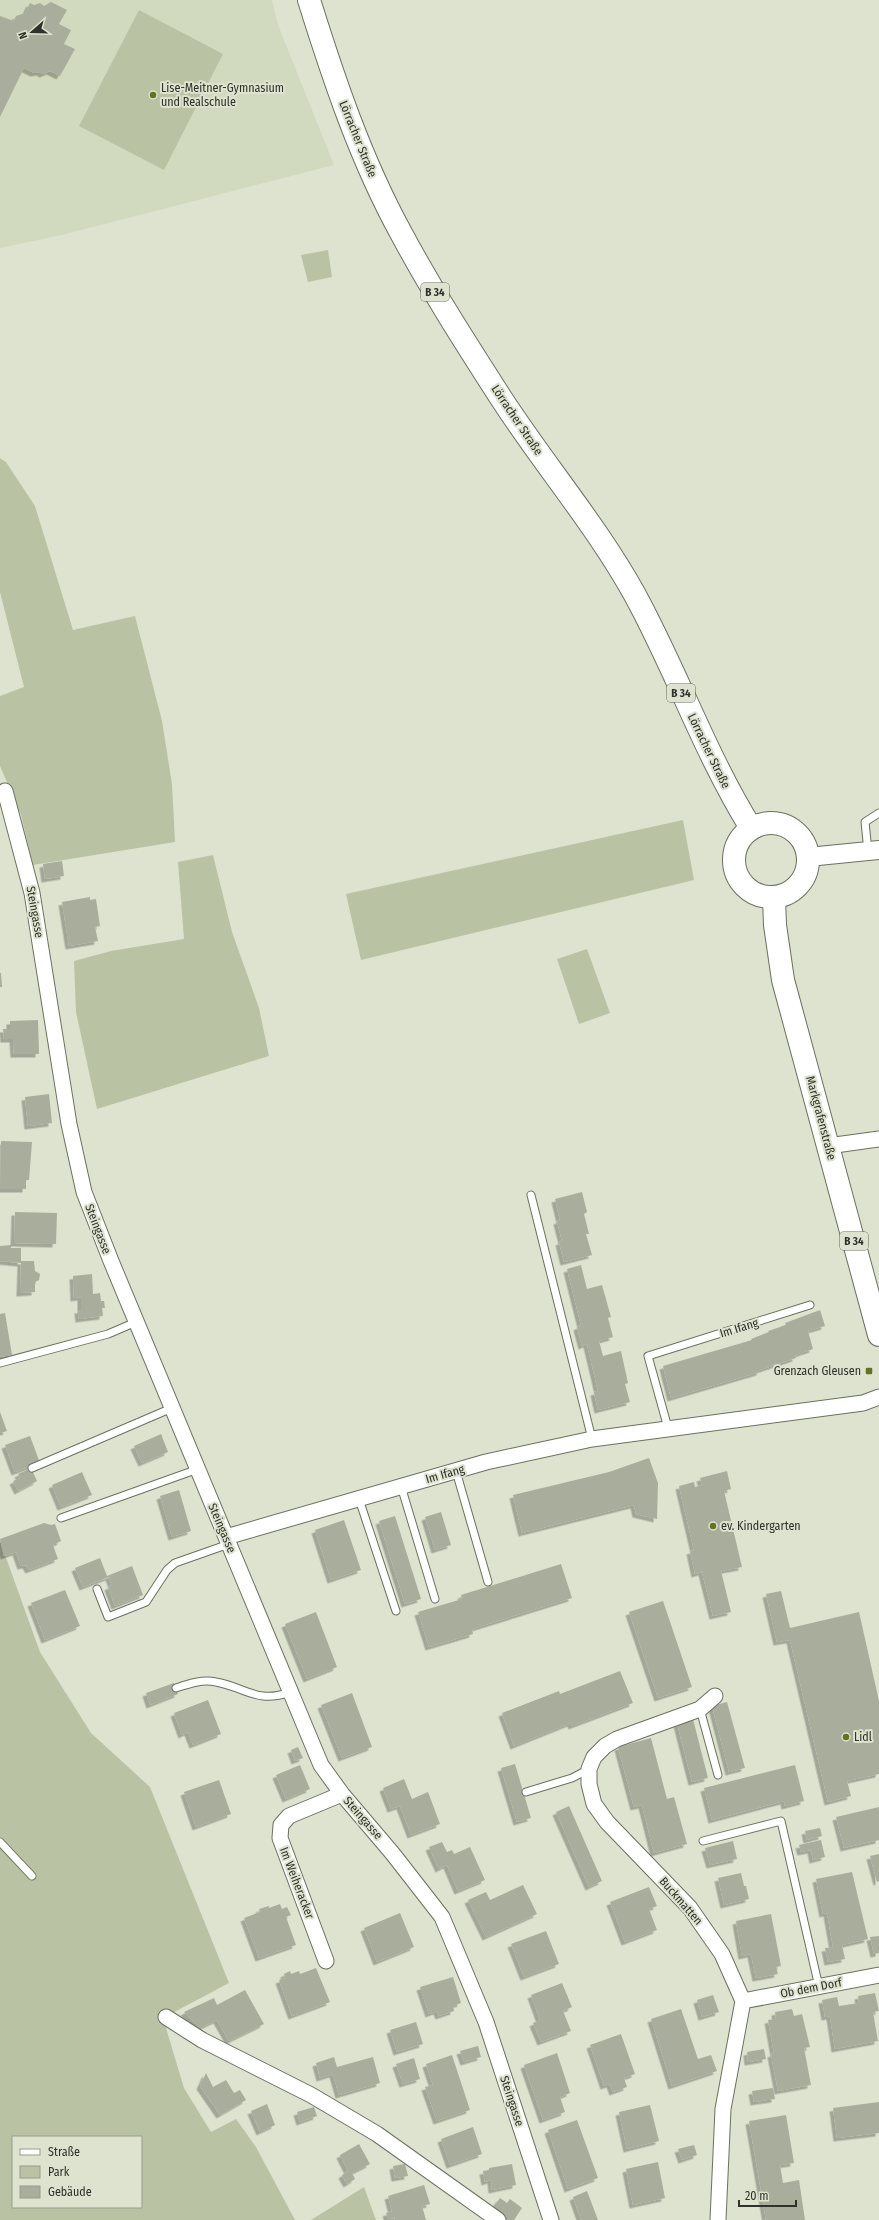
<svg xmlns="http://www.w3.org/2000/svg" width="879" height="2220" font-family="'Fira Sans Condensed',sans-serif">
	<style>
		.built { fill: #d1dabe }
		.green { fill: #b9c3a4; fill-rule: evenodd }
		.building { fill: #a8ae9b; filter: url(#shadow) }
		.lines { fill: none; stroke-linecap: round; stroke-linejoin: round }
		.service-casing { stroke: #6c715f; stroke-width: 9 }
		.minor-casing { stroke: #6c715f; stroke-width: 17 }
		.tertiary-casing { stroke: #6c715f; stroke-width: 20 }
		.primary-casing { stroke: #6c715f; stroke-width: 24 }
		.service { stroke: #fff; stroke-width: 7 }
		.minor { stroke: #fff; stroke-width: 15 }
		.tertiary { stroke: #fff; stroke-width: 18 }
		.primary { stroke: #fff; stroke-width: 22 }
		.poi-dot { fill: #627423; stroke: #dde3cf; stroke-width: 1.5 }
		.labels { text-anchor: middle; stroke-width: 4; stroke-linejoin: round; paint-order: stroke }
		.shield { fill: #dde3cf; stroke: #63665c; stroke-width: 1 }
		.shield-label { font-size: 11px; font-weight: bold; fill: #2f312a }
		.poi-label { font-size: 12px; fill: #2f312a; stroke: #dde3cf; text-anchor: start }
		.street-label { font-size: 12px; fill: #2f312a; stroke: #dde3cf }
	</style>
	<defs>
		<filter id="shadow"><feDropShadow dx="-3.5" dy="3.5" stdDeviation="0" flood-color="#0004"/></filter>
	</defs>
	<rect width="100%" height="100%" fill="#dde3cf"/>
	<path class="built" d="M0 0H272L278 25 334 165 62 235 0 248Z"/>
	<path class="green" d="M139 10 223 54 164 170 79 126Z
		M328 250 332 277 308 282 301 255Z
		M0 458 6 462 35 506 73 630 135 616 162 721 172 784 175 842 33 865 21 815 0 766V696L24 687 0 592Z
		M683 820 694 880 361 960 346 894Z
		M213 855 232 932 259 1008 269 1056 97 1109 76 1012 74 961 111 951 184 939 178 862Z
		M587 949 610 1013 579 1024 557 959Z
		M0 1541 40 1652 91 1733 150 1787 229 1983 163 2018 184 2088 211 2132 236 2119 256 2147 295 2220H0ZM13 2137H141V2207H13Z
		M364 2187 376 2220H311Z"/>
	<path class="building" d="M51 2 67 10 59 24 71 30 64 44 75 49 60 76 50 71 43 74 40 72 34 73 24 68 0 117V16L14 21 16 16 25 13 30 3 34 5 40 3 44 6Z
		M62 861 64 876 45 879 43 864Z
		M90 897V900L96 899 100 926 95 927 98 941 69 946 62 902Z
		M0 973H1L2 987H0Z
		M38 1020 39 1054H14L13 1039H4L3 1029H10V1021Z
		M49 1094 52 1123 28 1126 25 1097Z
		M1 1141 32 1142 29 1180H26V1189H0Z
		M582 1192 587 1212 584 1214 589 1234H586L592 1255 564 1262 559 1242 562 1241 557 1221 560 1220 555 1199Z
		M15 1212 57 1213 56 1244 14 1243Z
		M11 1245V1248H21V1261H34L35 1271 40 1274 39 1280 35 1282V1292L20 1293 21 1263 0 1261V1246Z
		M581 1265 587 1289 602 1285 611 1317 608 1318 613 1337 599 1341 603 1356 621 1351 628 1383 625 1384 630 1402 598 1410 594 1392 598 1391 587 1344 582 1346 577 1327 581 1325 567 1269Z
		M92 1274 93 1294 100 1293 101 1301H104L105 1308H102L103 1316 79 1319 78 1310H81V1297L74 1298 73 1276Z
		M820 1310 825 1326 808 1331 813 1349 795 1355 796 1358 760 1370V1372L671 1398 663 1366 752 1340 751 1339 769 1332 768 1331 786 1325 785 1323Z
		M5 1313 12 1355 0 1357V1314Z
		M0 1412 7 1431 0 1433Z
		M161 1434 168 1452 142 1463 134 1446Z
		M30 1436 40 1463 15 1472 5 1445Z
		M649 1458 658 1483 657 1519 636 1514 634 1505 522 1533 513 1495 609 1472Z
		M31 1468 37 1481 18 1491 13 1481 20 1478 18 1474Z
		M727 1471 731 1489 724 1491 742 1567 721 1571 731 1612 713 1616 702 1572 695 1574 690 1551 694 1550 679 1486 694 1482 695 1487 702 1485 700 1478Z
		M82 1472 92 1495 61 1507 52 1485Z
		M179 1490 191 1531 172 1537 160 1496Z
		M441 1512 451 1545 435 1550 425 1517Z
		M395 1516 421 1599 405 1604 379 1521Z
		M344 1520 361 1570 331 1580 315 1530Z
		M44 1523 51 1525 55 1524 61 1541 53 1545 58 1559 29 1570 26 1565 21 1566 16 1552 4 1556 0 1539Z
		M100 1558 107 1576 132 1566 143 1595 115 1606 108 1587 112 1585 109 1577 83 1587 75 1568Z
		M561 1564 572 1598 472 1629 473 1634 429 1647 418 1612 462 1599 461 1595Z
		M65 1590 80 1626 45 1640 31 1603Z
		M781 1591 790 1628 859 1612 879 1701V1774L847 1781 851 1796 828 1802 790 1640 777 1642 766 1594Z
		M663 1601 692 1687 658 1698 629 1612Z
		M316 1612 337 1667 307 1679 285 1624Z
		M620 1671 633 1703 572 1726 571 1723 514 1746 502 1713 559 1691 560 1694Z
		M174 1683 178 1694 150 1705 146 1693Z
		M352 1693 372 1747 342 1758 321 1705Z
		M208 1700 221 1734 193 1745 188 1732 182 1735 174 1713Z
		M727 1702 745 1768 729 1772 712 1706Z
		M693 1719 708 1778 692 1782 677 1723Z
		M651 1738 667 1799 674 1797 687 1844 654 1853 642 1805 634 1807 618 1747Z
		M298 1747 303 1758 295 1761 291 1750Z
		M515 1764 531 1818 517 1822 501 1768Z
		M300 1765 310 1789 286 1799 276 1775Z
		M795 1765 804 1801 785 1806 784 1801 712 1820 704 1788Z
		M404 1779 412 1799 428 1792 440 1824 411 1835 400 1806 391 1809 383 1788Z
		M219 1780 231 1814 196 1827 184 1792Z
		M569 1806 602 1881 589 1887 556 1812Z
		M879 1807V1840L844 1848 836 1817Z
		M820 1828 822 1836 807 1840 805 1831Z
		M821 1840 825 1857 813 1860 811 1850 801 1852 799 1845Z
		M733 1841 737 1859 710 1865 705 1848Z
		M442 1842 447 1852 452 1850 454 1854 470 1847 485 1880 458 1891 447 1865 439 1869 429 1847Z
		M879 1854V1881L877 1882 870 1856Z
		M852 1872 868 1939 842 1945 845 1959 828 1962 825 1948 833 1947 827 1913 823 1914 816 1879Z
		M741 1873 744 1886H746L749 1899 724 1905 718 1878Z
		M523 1885 537 1914 486 1937 468 1900 486 1892 490 1900Z
		M649 1887 657 1906 649 1909 657 1930 625 1942 610 1902Z
		M280 1904 282 1909 287 1907 291 1915 286 1917 296 1945 259 1958 244 1918 260 1912 259 1909 269 1906V1908Z
		M400 1913 414 1947 377 1962 364 1928Z
		M771 1914 781 1966 776 1967 778 1974 756 1978 751 1954 742 1956 736 1921Z
		M546 1931 559 1964 524 1977 511 1944Z
		M879 1936V1953L874 1954 870 1937Z
		M316 1968 330 2002 292 2016 279 1980 285 1978 284 1974 290 1971 291 1974 299 1971 300 1974Z
		M453 1977 461 2003 453 2006 454 2011 439 2016 437 2011 429 2014 420 1987Z
		M562 1983 572 2007 563 2011 571 2031 541 2042 533 2023 540 2020 531 1995Z
		M245 1990 264 2024 229 2041 217 2020 200 2028 184 2012 214 1998 217 2005Z
		M875 1993 879 2011 873 2012 878 2041 835 2049 830 2016 825 2017 822 2000 837 1997 839 2006 859 2003 858 1996Z
		M713 1995 719 2012 702 2017 697 2000Z
		M681 2009 698 2059 711 2055 717 2071 672 2086 651 2019Z
		M792 2009 794 2016 802 2014 810 2047 804 2048 811 2085 778 2091 771 2054 774 2053 768 2020 776 2019 775 2012Z
		M416 2022 423 2044 397 2052 390 2030Z
		M621 2034 635 2074 624 2078 627 2087 613 2092 610 2084 604 2086 590 2045Z
		M478 2046 481 2057 464 2062 460 2051Z
		M764 2049 766 2059 748 2062 747 2052Z
		M557 2053 570 2093 560 2097 565 2112 543 2120 524 2065Z
		M452 2055 470 2110 437 2121 425 2087 433 2085 426 2064Z
		M334 2057 337 2067 373 2057 380 2083 339 2095 333 2074 320 2078 316 2063Z
		M414 2058 420 2079 403 2084 396 2064Z
		M206 2073 213 2087 226 2080 234 2093 240 2090 246 2100 220 2115 200 2086Z
		M773 2088 775 2099 754 2102 752 2091Z
		M879 2102V2133L837 2138 833 2108Z
		M267 2104 275 2125 260 2132 251 2111Z
		M650 2105 659 2141 627 2149 619 2112Z
		M314 2107 317 2116 300 2122 297 2112Z
		M786 2115 794 2163 780 2165 783 2183 799 2180 805 2220H766L749 2121Z
		M577 2120 598 2178 568 2189 548 2130Z
		M473 2127 482 2154 450 2165 441 2139Z
		M359 2144 370 2164 352 2173 355 2179 347 2184 342 2175 348 2171 340 2155Z
		M694 2145 697 2155 682 2160 678 2149Z
		M658 2162 665 2198 633 2205 626 2169Z
		M405 2164 408 2176 395 2178 393 2166Z
		M512 2164 516 2185 492 2190 491 2180 485 2182 483 2171 489 2170V2168Z
		M424 2185 430 2204 422 2206 426 2220H395L394 2218 388 2219 386 2213 392 2211 388 2196Z
		M587 2191 598 2220H581L573 2197Z
		M500 2198 507 2203 510 2199 522 2208 514 2220H508L492 2209Z"/>
	<g class="lines">
		<g class="service-casing">
			<path id="service" d="M868 851 865 822 879 813
				M531 1195 592 1439
				M0 1363 108 1334 136 1322
				M668 1428 648 1356 810 1305
				M32 1468 172 1408
				M456 1471 488 1582
				M401 1486 435 1599
				M359 1499 396 1611
				M61 1518 198 1469
				M97 1589 108 1617 146 1602 167 1570 175 1563 229 1544
				M176 1688C188 1684 202 1679 216 1682 248 1688 256 1704 291 1692
				M700 1709 718 1775
				M526 1792 572 1778 589 1769
				M703 1841 781 1821 819 1987
				M0 1842 32 1876"/>
		</g>
		<g class="minor-casing">
			<path id="minor" d="M5 791 32 893 69 1124 84 1192 111 1261 321 1765 342 1794 393 1854 442 1917 486 2022 551 2220
				M828 1146 879 1139
				M226 1537 486 1462 592 1439 863 1403 879 1397
				M715 1696 700 1709 617 1739 605 1746 594 1757 589 1769V1784L594 1804 607 1822 690 1908 722 1954 743 2001 723 2109 718 2220
				M326 1961 280 1838 281 1825 289 1816 342 1794
				M743 2001 879 1975
				M166 2017 202 2040 311 2095 377 2134 498 2220"/>
		</g>
		<g class="tertiary-casing">
			<path id="tertiary" d="M808 857 879 850"/>
		</g>
		<g class="primary-casing">
			<path id="primary" d="M309 0C334 80 361 160 401 233 431 289 465 342 499 395 542 462 597 526 635 595 677 672 705 754 751 828
				M734 860a37 37 0 1 1 74 0a37 37 0 1 1-74 0Z
				M774 898 775 925 783 980 879 1335"/>
		</g>
		<use href="#service" class="service"/>
		<use href="#minor" class="minor"/>
		<use href="#tertiary" class="tertiary"/>
		<use href="#primary" class="primary"/>
	</g>
	<g class="poi-dot">
		<circle cx="153" cy="95" r="4"/>
		<rect x="865" y="1367" width="8" height="8" rx="2"/>
		<circle cx="713" cy="1526" r="4"/>
		<circle cx="846" cy="1737" r="4"/>
	</g>
	<g class="labels">
		<g class="shield">
			<rect x="421" y="283" width="28" height="18" rx="3"/>
			<rect x="667" y="684" width="28" height="18" rx="3"/>
			<rect x="840" y="1232" width="28" height="18" rx="3"/>
		</g>
		<g class="shield-label">
			<text x="435" y="296">B 34</text>
			<text x="681" y="697">B 34</text>
			<text x="854" y="1245">B 34</text>
		</g>
		<g class="poi-label">
			<text x="161" y="92">Lise-Meitner-Gymnasium<tspan x="161" dy="14">und Realschule</tspan></text>
			<text x="861" y="1375" text-anchor="end">Grenzach Gleusen</text>
			<text x="721" y="1530">ev. Kindergarten</text>
			<text x="854" y="1741">Lidl</text>
		</g>
		<g class="street-label">
			<text transform="translate(358 139) rotate(68)" y="4">Lörracher Straße</text>
			<text transform="translate(517 420) rotate(56)" y="4">Lörracher Straße</text>
			<text transform="translate(709 751) rotate(64)" y="4">Lörracher Straße</text>
			<text transform="translate(35 912) rotate(80)" y="4">Steingasse</text>
			<text transform="translate(821 1118) rotate(75)" y="4">Markgrafenstraße</text>
			<text transform="translate(98 1229) rotate(69)" y="4">Steingasse</text>
			<text transform="translate(739 1328) rotate(-17)" y="4">Im Ifang</text>
			<text transform="translate(445 1474) rotate(-16)" y="4">Im Ifang</text>
			<text transform="translate(222 1528) rotate(67)" y="4">Steingasse</text>
			<text transform="translate(363 1818) rotate(49)" y="4">Steingasse</text>
			<text transform="translate(297 1883) rotate(69)" y="4">Im Weiheracker</text>
			<text transform="translate(681 1901) rotate(49)" y="4">Buckmatten</text>
			<text transform="translate(811 1988) rotate(-11)" y="4">Ob dem Dorf</text>
			<text transform="translate(512 2101) rotate(72)" y="4">Steingasse</text>
		</g>
	</g>
	<rect x="12" y="2136" width="130" height="72" fill="#dde3cf" stroke="#979c8d"/>
	<rect x="20" y="2149" width="20" height="6" fill="#ffffff" stroke="#979c8d"/>
	<text x="48" y="2156" font-size="12" fill="#2f312a">Straße</text>
	<rect x="20" y="2166" width="20" height="12" fill="#b9c3a4" stroke="#979c8d"/>
	<text x="48" y="2176" font-size="12" fill="#2f312a">Park</text>
	<rect x="20" y="2186" width="20" height="12" fill="#a8ae9b" stroke="#979c8d"/>
	<text x="48" y="2196" font-size="12" fill="#2f312a">Gebäude</text>
	<g transform="translate(32 32) rotate(250)" stroke="#dde3cf" stroke-width="3" paint-order="stroke">
	<path d="M0-3L7 15L0 10L-7 15Z" fill="#2f312a"/>
	<text y="-6" font-size="11" font-weight="bold" text-anchor="middle" fill="#2f312a">N</text>
	</g>
	<path d="M739 2200v6h57v-6" fill="none" stroke="#2f312a" stroke-width="2"/>
	<text x="745" y="2200" font-size="12" fill="#2f312a" stroke="#dde3cf" stroke-width="3" paint-order="stroke">20 m</text>
</svg>
